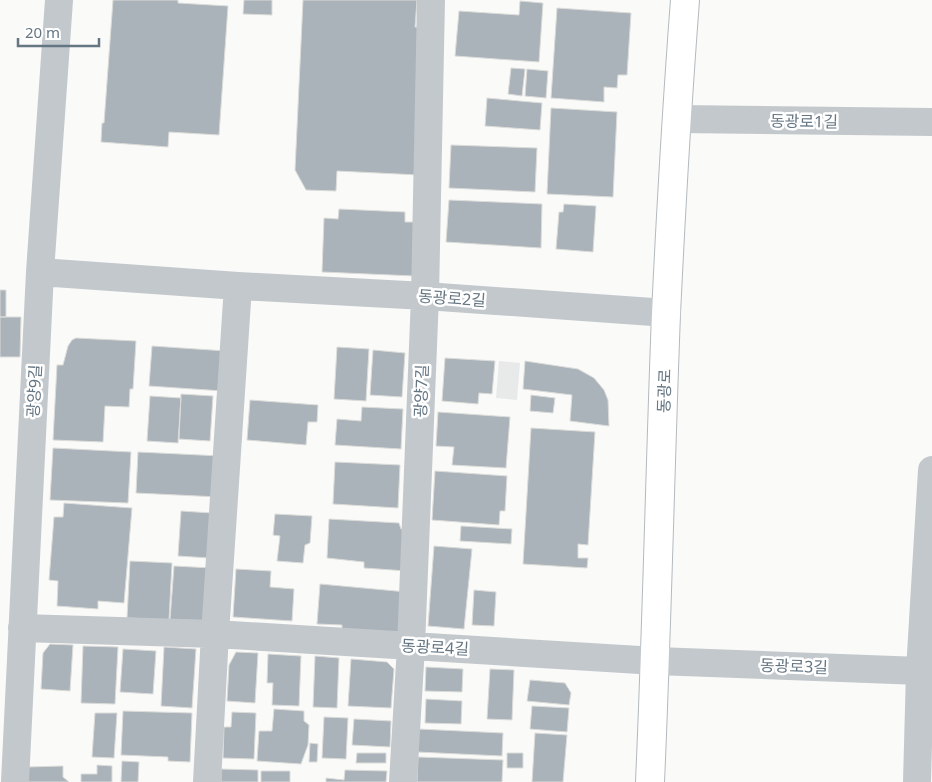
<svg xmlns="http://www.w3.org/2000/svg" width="932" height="782" font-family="'Noto Sans','Noto Sans KR',sans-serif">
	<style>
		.built { fill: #e8e9e9 }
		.building { fill: #aab3b9; stroke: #dcdcda }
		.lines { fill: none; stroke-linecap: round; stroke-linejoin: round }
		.secondary-casing { stroke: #b3babf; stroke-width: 30 }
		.street { stroke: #c3c8cc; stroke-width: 28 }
		.secondary { stroke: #fff; stroke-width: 28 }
		.labels { text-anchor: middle; stroke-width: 5; stroke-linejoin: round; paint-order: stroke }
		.street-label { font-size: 16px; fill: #657683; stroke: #fff }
	</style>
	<rect width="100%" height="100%" fill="#fafaf8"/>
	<path class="built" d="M499 361 520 363 517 400 496 398Z"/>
	<path class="building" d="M113 0H178V3L228 6 219 135 169 132 168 147 101 142 102 123H104Z
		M244 0H272V15L243 14Z
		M303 0H417L415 27 426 28 419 175 337 171 336 191 306 190 295 170Z
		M520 1 543 3 539 62 455 56 459 11 519 15Z
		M557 8 631 13 627 75H618L617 88 604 87V102L551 98Z
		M511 68 525 69 522 96 508 94Z
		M527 69 548 71 546 98 525 96Z
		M487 98 542 103 540 130 485 126Z
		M551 108 617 112 613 197 547 194Z
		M451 145 537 148 535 192 449 188Z
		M449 200 542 204 541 248 446 242Z
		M564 204 596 206 593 252 556 249 559 212H563Z
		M339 209 405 212V222H417L415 276 322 272 324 218 338 219Z
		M0 290H6V317H0Z
		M0 317H21L20 357H0Z
		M76 338 136 341 133 389H130L129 407 105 406 103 442 53 440 57 365H63L68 346 72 340Z
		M152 346 226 351 223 391 149 386Z
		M337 347 369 349 366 401 334 399Z
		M373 350 405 353 402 397 370 395Z
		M445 358 495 361 492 394 479 393 478 404 442 401Z
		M525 361 578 369 594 378 604 390 608 400 609 426 570 421 572 395 523 389Z
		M181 394 213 396 210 441 179 439Z
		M531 395 555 398 553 413 530 411Z
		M150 396 181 398 178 443 147 441Z
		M250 400 318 405 317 422H308L306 445 247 440Z
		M362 407 403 409 401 449 335 445 337 419 361 421Z
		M438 412 510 417 506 468 452 465 454 447 436 446Z
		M531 428 595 432 588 545 578 544V558H588L587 568 523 564Z
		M53 448 131 452 128 503 50 500Z
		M138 452 221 456 219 497 136 493Z
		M335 462 400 465 398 508 333 504Z
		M435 471 507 476 505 511H500L499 525 432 520Z
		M64 503 132 508 124 603 98 601V609L57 606 58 581 49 580 54 517H63Z
		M181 511 212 513 209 558 178 556Z
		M275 514 312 516 310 543 305 545 303 563 277 561 280 536 273 535Z
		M329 519 399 523 401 529 410 531 407 571 364 568V562L327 558Z
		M461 526 512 529 511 544 460 541Z
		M434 546 472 549 464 629 428 626Z
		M130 561 172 563 169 620 127 618Z
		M174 566 212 568 203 622 170 620Z
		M236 569 271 571 270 587 294 589 292 621 233 617Z
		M320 584 407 592 405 624 397 636 342 631V625L317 624Z
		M474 590 496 592 494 626 472 625Z
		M50 644 73 645 70 691 41 689 43 653Z
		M83 646 118 647 115 704 81 703Z
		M164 647 196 649 192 708 161 706Z
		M123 649 156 651 153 694 120 692Z
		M236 652 258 653 255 703 227 701 229 665Z
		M268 654 301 656 299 706 272 705 273 683H267Z
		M315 656 339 658 337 708 313 707Z
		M351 659 387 662 394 669 391 708 348 706Z
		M426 667 463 669 462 692 425 691Z
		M490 669 514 670 512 720 487 719Z
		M530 680 565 683 571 693 569 705 527 701Z
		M426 699 462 701 461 724 425 723Z
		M532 706 569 708 567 732 530 729Z
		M274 709 304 711V721L309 725 308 745 301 764 257 761 259 731H272Z
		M123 711 192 713 190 762 168 761V757L121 755Z
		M232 712 256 713 254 759 223 758 224 727H231Z
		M95 713H117L114 758 92 757Z
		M324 717 348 718 346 759 322 758Z
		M354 719 391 721 390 747 352 745Z
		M418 729 503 733 502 756 417 752Z
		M535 733 567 735 563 782H532Z
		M310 743 318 744 317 762H309Z
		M357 753H386V763H356Z
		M507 753H523V768H507Z
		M418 757 503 760 502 782H417Z
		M122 761 139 762 138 782H121Z
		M97 765 112 766V782H81V774H97Z
		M63 766V777L69 782H27V767Z
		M221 769 258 770V782H221Z
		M345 770 387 771 386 782H326V778L344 780Z
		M261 771H290V782H261Z"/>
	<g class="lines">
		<g class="secondary-casing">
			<path id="secondary" d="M650 782C657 626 660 470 666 314 671 209 677 105 685 0"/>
		</g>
		<path class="street" d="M677 119 932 122
			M40 272 238 286 425 296 667 313
			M22 628 215 634 656 661 920 671 932 673
			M15 782 40 272 59 0
			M207 782 215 634 238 286
			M403 782 411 646 425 296 431 0
			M917 782 920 671 932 470"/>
		<use href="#secondary" class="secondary"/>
	</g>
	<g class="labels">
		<g class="street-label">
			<text transform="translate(804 121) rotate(1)" y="6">동광로1길</text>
			<text transform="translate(452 298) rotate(4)" y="6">동광로2길</text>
			<text transform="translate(34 391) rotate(-87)" y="6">광양9길</text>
			<text transform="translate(421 391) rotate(-88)" y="6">광양7길</text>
			<text transform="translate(664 391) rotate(-88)" y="6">동광로</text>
			<text transform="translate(435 647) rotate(3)" y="6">동광로4길</text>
			<text transform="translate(794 666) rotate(2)" y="6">동광로3길</text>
		</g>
	</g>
	<path d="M18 38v8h81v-8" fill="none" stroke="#657683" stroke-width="2.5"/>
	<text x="25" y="38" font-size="15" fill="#657683" stroke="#ffffff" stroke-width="4" paint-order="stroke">20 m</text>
</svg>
